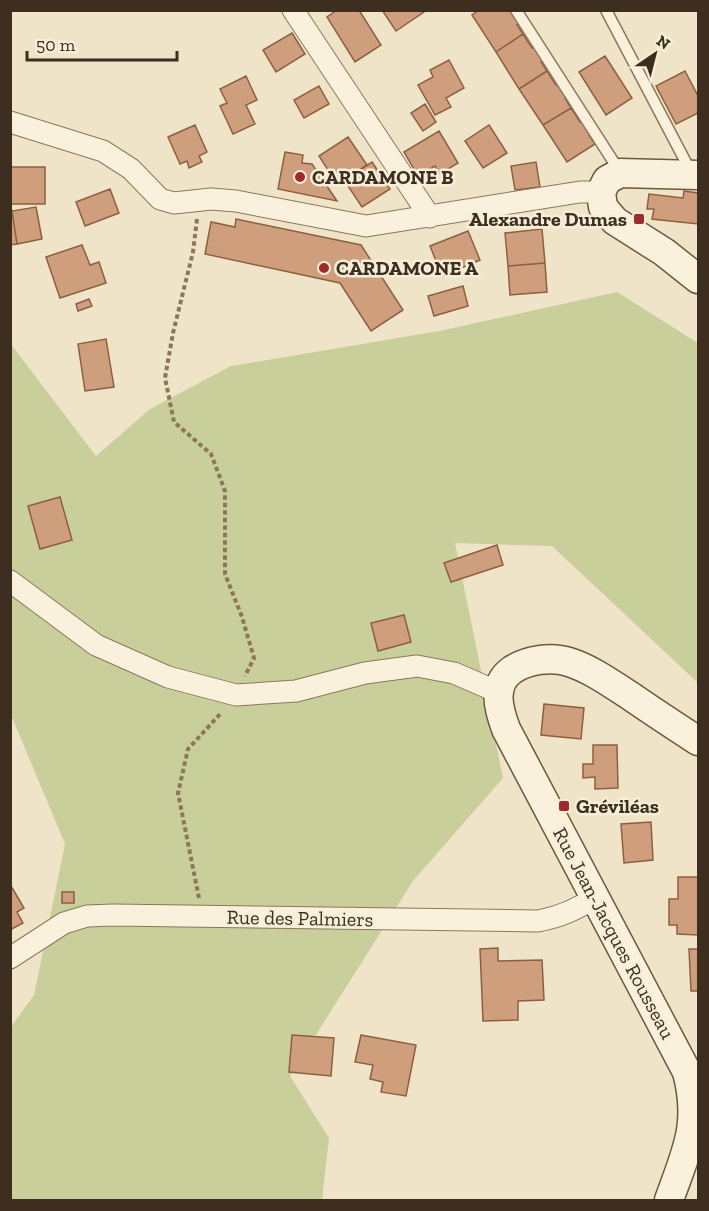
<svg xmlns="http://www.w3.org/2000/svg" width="709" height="1211" font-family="'Zilla Slab',serif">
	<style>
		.green { fill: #c9cf9b }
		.building { fill: #cf9f7d; stroke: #8d5f41; stroke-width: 1.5 }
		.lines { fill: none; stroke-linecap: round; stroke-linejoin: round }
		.service-casing { stroke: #8d765c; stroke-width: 13 }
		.minor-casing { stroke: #8d765c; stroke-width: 23 }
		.secondary-casing { stroke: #6f573f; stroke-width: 31 }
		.path { stroke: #8d765c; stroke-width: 4; stroke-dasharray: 4.5 3; stroke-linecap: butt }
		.service { stroke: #faf1dc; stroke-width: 10 }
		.minor { stroke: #faf1dc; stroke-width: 21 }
		.secondary { stroke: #faf1dc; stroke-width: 28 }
		.poi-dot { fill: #9e2a2b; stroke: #f7eed8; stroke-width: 2 }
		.labels { text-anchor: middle; stroke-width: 5; stroke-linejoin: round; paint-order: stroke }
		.poi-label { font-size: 20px; font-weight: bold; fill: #3d2e20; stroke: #f7eed8; text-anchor: start }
		.street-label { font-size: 20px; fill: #3d2e20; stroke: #f7eed8 }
	</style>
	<rect width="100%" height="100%" fill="#f0e4c8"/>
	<path class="green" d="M617 292 698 343V683L552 546 455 543 503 778 413 881 290 1076 329 1138 322 1200H11V1027L34 995 65 844 11 715 10 343 96 456 150 409 231 366 439 331Z"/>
	<path class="building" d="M337 10H359L381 45 355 62 327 17Z
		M382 10H423L424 12 396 31Z
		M479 10H513L521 22 517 25 523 34 496 52 472 15Z
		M292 33 305 54 276 72 263 50Z
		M523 34 532 48 536 46 545 59 541 62 547 71 519 89 496 52Z
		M605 56 632 98 606 115 579 72Z
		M449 60 464 88 446 98 451 107 435 115 418 85 433 77 430 70Z
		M547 71 556 85 560 83 569 96 565 98 571 108 543 125 519 89Z
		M685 71 698 96V113L676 124 656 86Z
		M246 76 257 100 246 105 255 124 233 134 220 106 227 103 220 89Z
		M319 86 329 104 304 118 294 100Z
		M425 104 436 122 423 131 411 113Z
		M571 108 580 122 584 119 593 133 589 135 595 144 567 162 543 125Z
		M195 125 207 152 199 156 202 162 189 168 187 161 180 164 168 137Z
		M489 125 507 153 483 168 465 141Z
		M439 131 458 163 440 174 435 166 418 176 404 152Z
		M348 137 367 165 337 184 319 156Z
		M285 152 303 155 302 163 312 164 337 201 278 189Z
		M372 162 390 189 362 207 344 180Z
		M536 162 540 187 515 190 511 166Z
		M10 167H45V204H10Z
		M110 189 119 213 85 226 76 202Z
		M684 191 698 193V224L652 219 654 209H647L649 194 683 198Z
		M36 207 42 239 17 244 12 211Z
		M12 211 17 244 10 245V212Z
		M236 219 361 245 403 310 371 331 340 283 205 254 211 222 235 227Z
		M542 229 545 263 508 266 505 233Z
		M468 231 480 260 442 276 430 246Z
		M82 245 90 265 99 262 106 283 60 298 46 257Z
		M545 263 547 292 510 295 508 266Z
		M463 286 468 306 434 316 428 296Z
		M89 299 92 306 78 311 76 304Z
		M106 339 114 387 85 391 78 344Z
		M60 497 72 540 40 549 28 506Z
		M497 545 503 565 451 582 444 563Z
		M404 615 411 642 378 651 371 623Z
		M544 704 584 708 581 739 541 735Z
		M593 745H617L618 788 595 789V777L583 778V764H593Z
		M651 822 653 860 624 863 621 824Z
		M678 877H698V935L677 934V925H669V899H678Z
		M11 886 24 908 17 912 23 923 10 930Z
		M62 892H74V903H62Z
		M498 948V961L542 960 544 1000 518 1001V1020L483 1021 480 949Z
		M689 949H698V991H691Z
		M292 1035 334 1038 331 1076 289 1072Z
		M361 1035 416 1045 406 1096 381 1092 383 1082 370 1079 373 1065 355 1062Z"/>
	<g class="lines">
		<g class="service-casing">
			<path id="service" d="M516 10 620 172
				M606 10 691 172"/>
		</g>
		<g class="minor-casing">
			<path id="minor" d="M293 10 430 217
				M10 122 103 151 131 169 160 199 174 203 211 199 236 201 366 226 580 192H601
				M10 581 96 645 168 677 236 695 296 691 365 673 417 666 454 673 498 692
				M10 958 64 923 87 916 113 915 538 921C560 917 577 910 595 897"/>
		</g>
		<g class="secondary-casing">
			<path id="secondary" d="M698 175 620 173 607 180 601 192 603 207 615 221 664 252 698 279
				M669 1200C686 1152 701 1125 687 1072L506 729C499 710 491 685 512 670 527 660 551 656 569 662 591 669 610 683 629 695 652 711 675 726 698 741"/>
		</g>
		<path class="path" d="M197 219 193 252 173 333 165 378 174 422 211 454 225 491V574L242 617 254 658 245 676
			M199 898 178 793 188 749 222 712"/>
		<use href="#service" class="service"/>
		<use href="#minor" class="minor"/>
		<use href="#secondary" class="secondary"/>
	</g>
	<g class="poi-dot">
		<circle cx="300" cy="177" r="6"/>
		<rect x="633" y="213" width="12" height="12" rx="3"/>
		<circle cx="324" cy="268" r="6"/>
		<rect x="558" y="800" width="12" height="12" rx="3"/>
	</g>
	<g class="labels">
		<g class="poi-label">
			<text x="312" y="184">CARDAMONE B</text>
			<text x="627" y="226" text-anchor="end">Alexandre Dumas</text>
			<text x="336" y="275">CARDAMONE A</text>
			<text x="576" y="813">Gréviléas</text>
		</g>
		<g class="street-label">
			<text transform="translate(300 918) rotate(1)" y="7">Rue des Palmiers</text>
			<text transform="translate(614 933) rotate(62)" y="7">Rue Jean-Jacques Rousseau</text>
		</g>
	</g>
	<rect width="709" height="1211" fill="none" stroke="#3d2e20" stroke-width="24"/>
	<g transform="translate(655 54) rotate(35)" stroke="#f7eed8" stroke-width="4.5" paint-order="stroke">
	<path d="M0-4.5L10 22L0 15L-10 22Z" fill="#3d2e20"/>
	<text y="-9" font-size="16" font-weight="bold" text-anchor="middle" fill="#3d2e20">N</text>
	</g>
	<path d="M27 51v9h150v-9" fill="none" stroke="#3d2e20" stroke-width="3"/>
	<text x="36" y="51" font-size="18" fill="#3d2e20" stroke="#f7eed8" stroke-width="4.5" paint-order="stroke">50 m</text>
</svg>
